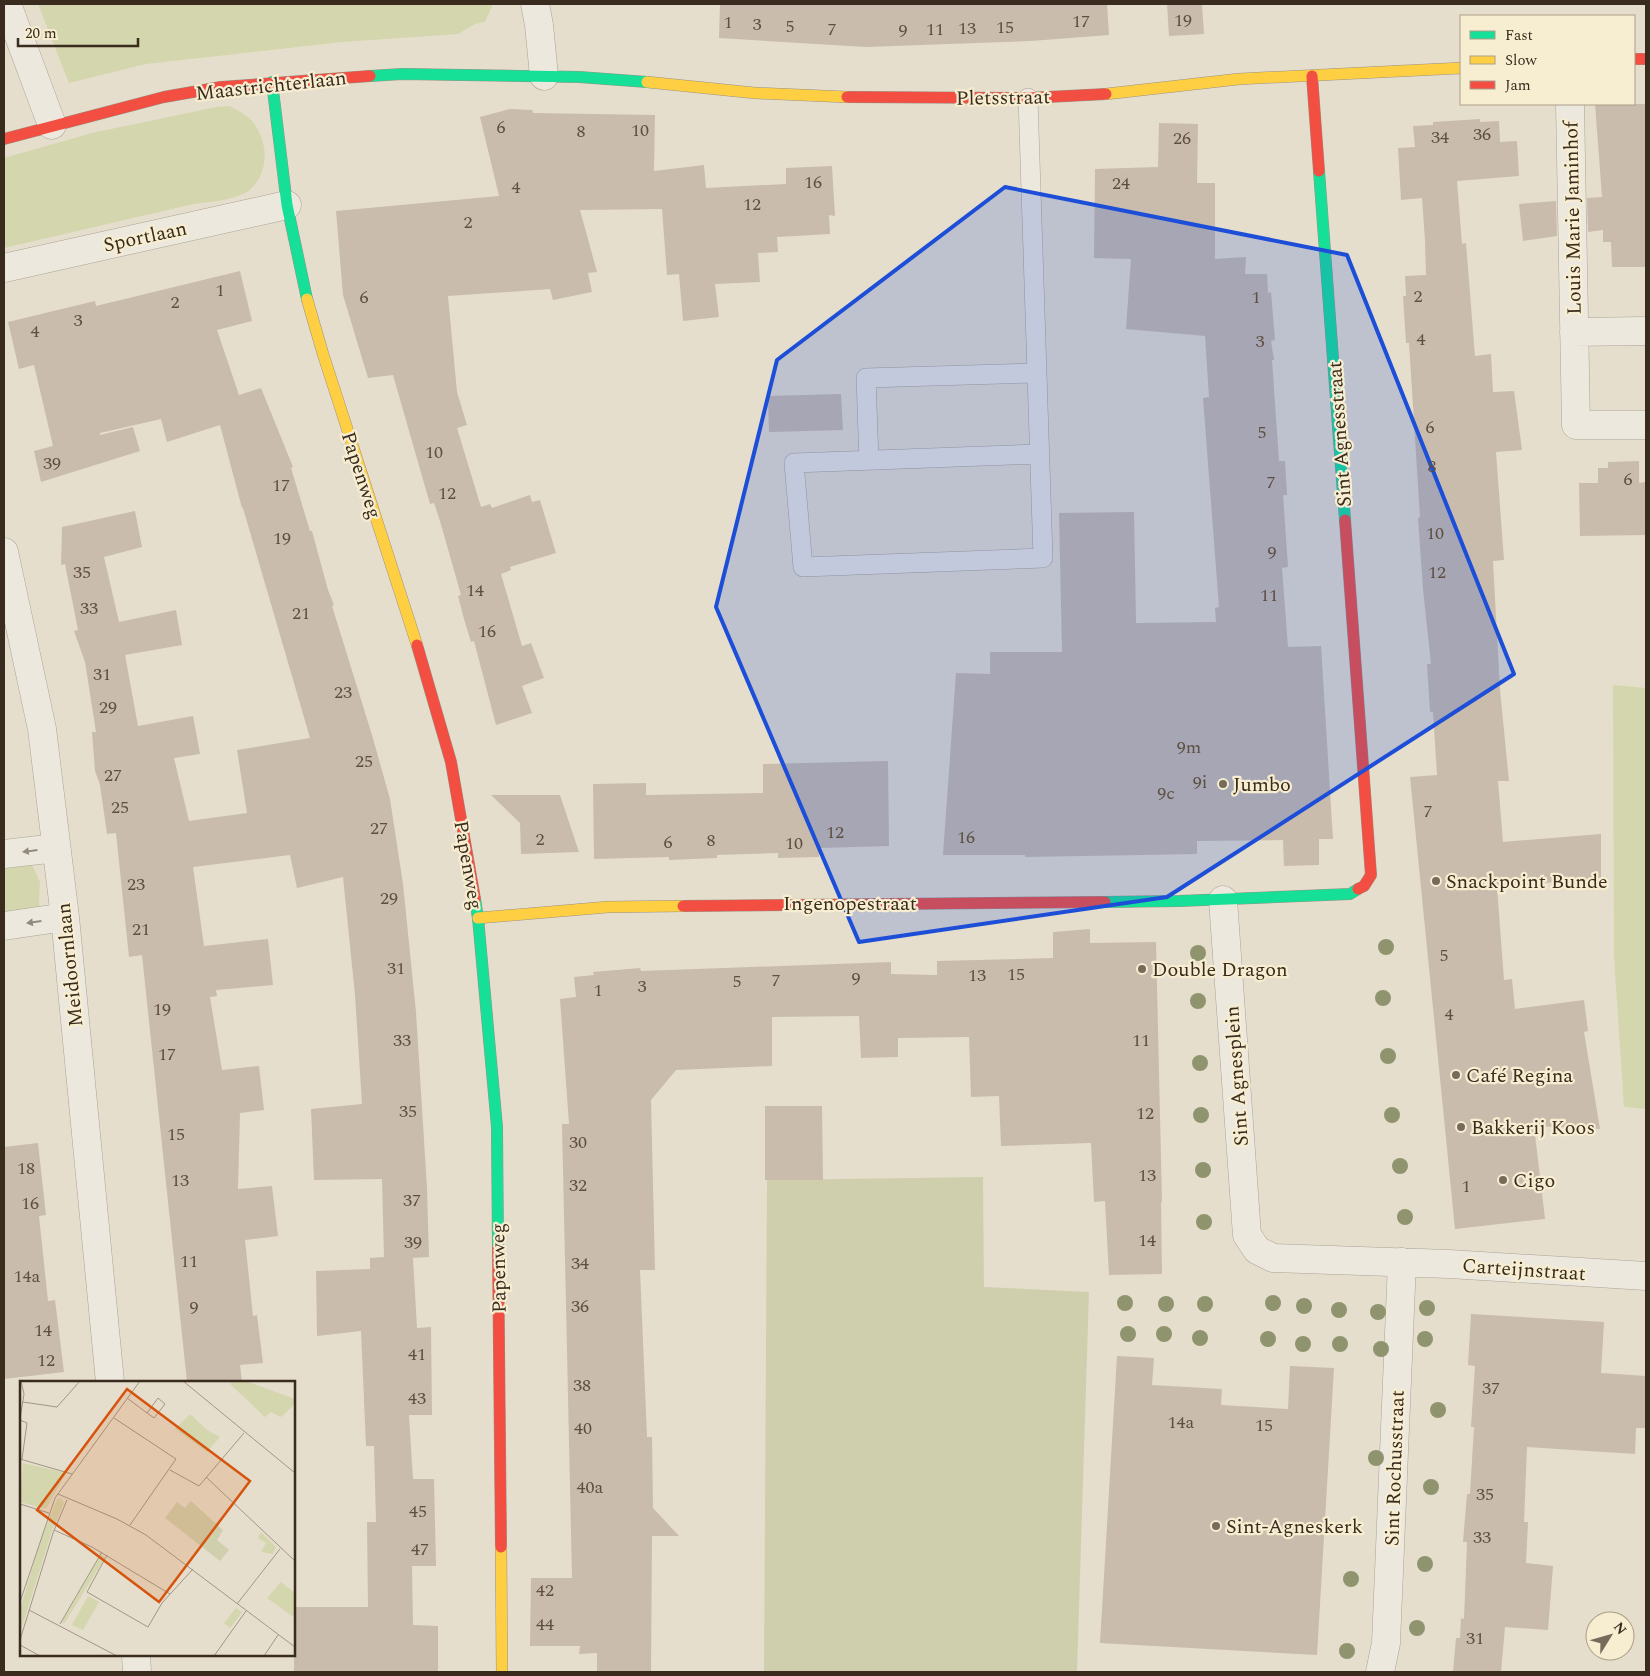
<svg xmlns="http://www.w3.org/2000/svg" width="1650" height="1676" font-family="Spectral,serif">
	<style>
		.green { fill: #d4d6ae }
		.cemetery { fill: #cfcfad }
		.building { fill: #c9bcad }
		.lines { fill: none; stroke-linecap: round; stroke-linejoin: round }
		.lane-casing { stroke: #aba395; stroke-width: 20 }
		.street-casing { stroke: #aba395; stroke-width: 29 }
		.fast-casing { stroke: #9a9285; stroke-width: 12 }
		.slow-casing { stroke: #9a9285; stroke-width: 12 }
		.jam-casing { stroke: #9a9285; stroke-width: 12 }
		.lane { stroke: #ede8de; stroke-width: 19 }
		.street { stroke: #ede8de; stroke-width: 28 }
		.fast { stroke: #16e098; stroke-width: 11 }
		.slow { stroke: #ffcf43; stroke-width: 11 }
		.jam { stroke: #f24e42; stroke-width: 11 }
		.tree { fill: #8f946e }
		.oneway { fill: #938a7e }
		.marked { fill: #1d4ed8; fill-opacity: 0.2; stroke: #1d4ed8; stroke-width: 4; stroke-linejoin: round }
		.poi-dot { fill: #766a5a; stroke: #f7edd1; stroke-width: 2 }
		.labels { text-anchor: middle; stroke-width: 4.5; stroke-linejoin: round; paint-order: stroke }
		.number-label { font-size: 18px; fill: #5d4f41 }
		.street-label { font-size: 20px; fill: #392b1d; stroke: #f7edd1 }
		.poi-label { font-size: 20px; fill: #392b1d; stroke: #f7edd1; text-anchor: start }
		.inset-road { fill: none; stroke: #a19686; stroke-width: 1 }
		.view { fill: #d6540e; fill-opacity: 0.15; stroke: #d6540e; stroke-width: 2.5 }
		.inset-edge { fill: none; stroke: #392b1d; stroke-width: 2.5 }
	</style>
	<rect width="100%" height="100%" fill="#e6decc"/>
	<path class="green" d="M38 4H493L485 22 475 24 458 34 342 42 146 64 69 83Z
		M229 106C251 116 258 124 264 147 267 163 261 182 248 191 231 202 208 201 189 205 127 219 66 234 4 248V158L92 133 216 107Z
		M1613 685 1646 688V1109L1624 1107 1614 957Z
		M32 865 40 882 39 903 40 909 4 915V869Z"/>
	<path class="cemetery" d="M983 1177 984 1287 1089 1292 1077 1672H764L767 1180Z"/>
	<path class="building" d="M720 4H1107L1109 35 1031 41 866 47 719 38Z
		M1167 4H1202L1204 34 1169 36Z
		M1595 104H1646V267H1612L1611 242H1603V230L1588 232 1587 198 1602 197Z
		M510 109 532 110 533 113 655 115 654 171 704 165 706 188 786 184V168L832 166 835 216 829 215 830 234 777 237 778 252 758 253 760 282 715 284 719 317 683 321 679 274 667 275 662 209 580 210 597 272 588 273 592 292 553 300 550 289 448 296 457 392 467 425 457 428 481 507 490 504 492 508 530 495 532 502 540 500 556 553 510 567 511 570 501 574 522 646 531 643 544 678 522 686 532 713 496 725 474 641 471 642 464 619 458 596 461 595 440 521 434 503 430 504 393 375 368 378 343 295 336 211 499 196 480 117Z
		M1480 119V122L1499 121 1500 142 1517 141 1519 176 1457 181 1462 244 1466 243 1475 356 1491 354 1493 392 1514 391 1522 450 1496 452 1504 560 1493 561 1500 690 1509 781H1498L1503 842 1601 834V878L1497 887 1504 980 1512 979 1515 1009 1584 1000 1588 1031 1584 1032 1600 1129 1534 1126 1545 1219 1455 1229 1410 777 1437 775 1433 712H1430L1427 664H1431L1423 589 1418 518 1420 517 1409 343H1406L1403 296H1406L1405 276 1426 275 1425 241 1422 198 1401 200 1398 148 1415 147 1413 126 1433 125V122Z
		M1159 123 1198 124 1197 183H1215V259L1246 257 1245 274H1267L1268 293 1271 292 1275 340 1271 341 1274 360H1272L1279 461H1285L1287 495H1283L1288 567 1282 568 1288 647 1321 646 1333 839H1319V865L1284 866 1283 840 1197 841V854L1025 857V855H943L956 673 990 674V652H1062L1059 513 1134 512 1136 623 1216 622 1215 608 1219 607 1203 398 1209 397 1205 336 1126 329 1131 259 1094 258 1095 169 1158 167Z
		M1556 201 1557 236 1523 241 1519 204Z
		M240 271 252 321 217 330 239 395 261 388 293 467 291 468 310 531H312L328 590 334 605 332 606 372 735 390 799 403 884 416 1012 427 1188 429 1257 413 1258 417 1328 431 1327 432 1415H409L413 1479H434L436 1566H412L413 1625 438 1626V1672H294V1607H368L367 1522H376L374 1446H366L361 1331 317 1336 316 1271 370 1269V1258L384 1257 382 1179 314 1180 311 1109 362 1104 355 995 343 877 297 888 290 855 193 867 204 946 268 939 273 985 216 990 217 996 210 997 222 1070 259 1066 264 1110 240 1113 238 1189 272 1186 278 1236 245 1240 253 1316 257 1315 263 1363 240 1365 242 1382H187L142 955 129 957 116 833 107 834 100 785 95 771 92 732H96L85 662 74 631 78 630 65 564 61 565 62 527 135 511 142 547 104 557 119 622 176 610 182 645 125 655 138 726 193 716 200 754 174 758 189 821 247 813 237 750 310 738 243 508H242L220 425 167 442 161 419 100 433V435L133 427 140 451 41 482 34 451 53 446 34 365 19 369 8 322 95 301 96 306Z
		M841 394 843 430 769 432 768 396Z
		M1639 461V483L1646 482V535L1580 536 1579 483H1598V468H1608V462Z
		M888 761 889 846 819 848V857L778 858V853L717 855V858L669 860V857L594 859 593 784 646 783V795L763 793V764Z
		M491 795H560L579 852 521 854 520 823Z
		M1090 929V943L1156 942 1162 1202H1161L1162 1274 1109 1275 1105 1201 1094 1202 1091 1143 1001 1146 999 1096 971 1097 969 1037 898 1038V1057L861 1058 859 1016 772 1017V1066L676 1070 651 1100 655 1270H640L647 1437H652L653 1508 679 1536H652L651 1672H597V1653L579 1654 580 1646H530L531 1578H572L562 1124H569L560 999 576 997 574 977 594 975 593 972 640 968 641 971 891 962V974L937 975V961L1053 958V932Z
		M765 1106H822L823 1180H765Z
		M38 1143 46 1215 39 1216 48 1301 55 1300 64 1372 4 1379V1147Z
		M1471 1314 1604 1322 1601 1373 1646 1376V1428H1636L1635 1454 1527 1447 1524 1522H1528L1526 1563 1553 1566 1548 1630 1505 1627 1501 1672H1453L1456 1638H1460L1461 1618 1464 1619 1467 1542H1463L1467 1494H1470L1474 1427H1471L1475 1366 1468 1365Z
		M1117 1356 1154 1358 1152 1385 1222 1389 1221 1405 1288 1409 1290 1366 1334 1368 1317 1655 1100 1643Z"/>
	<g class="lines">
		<g class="lane-casing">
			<path id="lane" d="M1028 98 1043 558 803 567 794 463 1040 454
				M869 460 866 378 1037 373"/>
		</g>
		<g class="street-casing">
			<path id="street" d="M7 4 52 125
				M535 4 539 25 544 76
				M1570 104 1576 425H1646
				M4 268 287 205
				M1574 332 1646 331
				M4 552 42 729 65 917 110 1382
				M4 854 56 848
				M1223 900 1247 1235 1257 1250 1273 1258 1449 1264 1646 1276
				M4 926 65 917
				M136 1655 137 1672
				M1380 1672 1386 1643 1402 1262"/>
		</g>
		<g class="fast-casing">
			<path id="fast" d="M370 76 402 74 579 77 647 82
				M272 82 287 205 307 299
				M1319 171 1345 520
				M475 899 478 918 497 1127 498 1248
				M1105 902 1179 901 1350 894 1358 889"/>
		</g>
		<g class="slow-casing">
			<path id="slow" d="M647 82 755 93 847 97
				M1106 94 1239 79 1461 68
				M307 299 323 354 417 645
				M478 918 608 907 683 906
				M501 1547 502 1672"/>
		</g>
		<g class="jam-casing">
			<path id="jam" d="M1634 59H1646
				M1312 76 1319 171
				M847 97 1028 98 1106 94
				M4 139 164 97 221 87 370 76
				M1345 520 1371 875 1364 886 1358 889
				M417 645 451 762 475 899
				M683 906 1105 902
				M498 1248 501 1547"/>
		</g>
		<use href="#lane" class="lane"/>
		<use href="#street" class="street"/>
		<use href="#fast" class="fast"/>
		<use href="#slow" class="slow"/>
		<use href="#jam" class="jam"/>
	</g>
	<g class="tree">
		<circle cx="1386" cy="947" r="8"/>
		<circle cx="1198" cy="953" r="8"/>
		<circle cx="1383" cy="998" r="8"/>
		<circle cx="1198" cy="1001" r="8"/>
		<circle cx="1388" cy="1056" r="8"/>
		<circle cx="1200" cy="1063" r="8"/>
		<circle cx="1201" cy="1115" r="8"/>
		<circle cx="1392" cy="1115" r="8"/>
		<circle cx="1400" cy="1166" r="8"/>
		<circle cx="1203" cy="1170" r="8"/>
		<circle cx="1405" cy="1217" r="8"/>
		<circle cx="1204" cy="1222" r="8"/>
		<circle cx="1125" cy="1303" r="8"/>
		<circle cx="1273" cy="1303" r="8"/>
		<circle cx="1166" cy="1304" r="8"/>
		<circle cx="1205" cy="1304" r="8"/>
		<circle cx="1304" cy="1306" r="8"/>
		<circle cx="1427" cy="1308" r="8"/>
		<circle cx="1339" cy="1310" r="8"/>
		<circle cx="1378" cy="1312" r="8"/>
		<circle cx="1128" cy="1334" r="8"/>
		<circle cx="1164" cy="1334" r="8"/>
		<circle cx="1200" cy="1338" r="8"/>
		<circle cx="1268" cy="1339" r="8"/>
		<circle cx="1425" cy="1339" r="8"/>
		<circle cx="1303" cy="1344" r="8"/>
		<circle cx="1340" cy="1344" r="8"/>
		<circle cx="1381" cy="1349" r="8"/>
		<circle cx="1438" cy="1410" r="8"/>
		<circle cx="1376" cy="1458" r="8"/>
		<circle cx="1431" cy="1487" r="8"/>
		<circle cx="1425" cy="1564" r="8"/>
		<circle cx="1351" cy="1579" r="8"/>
		<circle cx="1417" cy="1628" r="8"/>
		<circle cx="1347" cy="1651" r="8"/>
	</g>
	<defs><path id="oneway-solid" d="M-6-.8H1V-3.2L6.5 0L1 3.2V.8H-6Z" transform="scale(1.25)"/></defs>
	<g class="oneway">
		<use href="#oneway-solid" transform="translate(30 851) rotate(173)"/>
		<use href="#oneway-solid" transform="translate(34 922) rotate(172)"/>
	</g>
	<path class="marked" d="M1005 187 1347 255 1514 674 1167 897 859 942 716 607 777 360Z"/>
	<g class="poi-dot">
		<circle cx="1223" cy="784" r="5"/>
		<circle cx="1436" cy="881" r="5"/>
		<circle cx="1142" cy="969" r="5"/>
		<circle cx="1456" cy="1075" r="5"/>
		<circle cx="1461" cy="1127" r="5"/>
		<circle cx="1503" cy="1180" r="5"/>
		<circle cx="1216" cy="1526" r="5"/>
	</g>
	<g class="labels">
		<g class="number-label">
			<text x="1183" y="26">19</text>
			<text x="1081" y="27">17</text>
			<text x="728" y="28">1</text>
			<text x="757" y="30">3</text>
			<text x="790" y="32">5</text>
			<text x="1005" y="33">15</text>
			<text x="967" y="34">13</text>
			<text x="832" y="35">7</text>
			<text x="935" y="35">11</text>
			<text x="903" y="36">9</text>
			<text x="501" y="133">6</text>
			<text x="640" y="136">10</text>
			<text x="581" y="137">8</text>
			<text x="1482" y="140">36</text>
			<text x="1440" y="143">34</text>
			<text x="1182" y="144">26</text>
			<text x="813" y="188">16</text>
			<text x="1121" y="189">24</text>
			<text x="516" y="193">4</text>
			<text x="752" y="210">12</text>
			<text x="468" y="228">2</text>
			<text x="220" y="296">1</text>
			<text x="1418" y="302">2</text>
			<text x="364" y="303">6</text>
			<text x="1256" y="303">1</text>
			<text x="175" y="308">2</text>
			<text x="78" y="326">3</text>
			<text x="35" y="337">4</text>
			<text x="1421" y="345">4</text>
			<text x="1260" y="347">3</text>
			<text x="1430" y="433">6</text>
			<text x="1262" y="438">5</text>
			<text x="434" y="458">10</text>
			<text x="52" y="469">39</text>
			<text x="1432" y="472">8</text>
			<text x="1628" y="485">6</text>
			<text x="1271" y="488">7</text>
			<text x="281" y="491">17</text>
			<text x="447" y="499">12</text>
			<text x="1435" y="539">10</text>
			<text x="282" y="544">19</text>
			<text x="1272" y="558">9</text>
			<text x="82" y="578">35</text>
			<text x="1437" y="578">12</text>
			<text x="475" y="596">14</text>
			<text x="1269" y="601">11</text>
			<text x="89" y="614">33</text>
			<text x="301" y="619">21</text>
			<text x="487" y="637">16</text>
			<text x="102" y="680">31</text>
			<text x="343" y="698">23</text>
			<text x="108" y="713">29</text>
			<text x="1189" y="753">9m</text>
			<text x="364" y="767">25</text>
			<text x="113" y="781">27</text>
			<text x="1200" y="788">9i</text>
			<text x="1166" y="799">9c</text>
			<text x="120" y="813">25</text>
			<text x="1428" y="817">7</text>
			<text x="379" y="834">27</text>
			<text x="835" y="838">12</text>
			<text x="966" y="843">16</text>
			<text x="540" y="845">2</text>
			<text x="711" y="846">8</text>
			<text x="668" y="848">6</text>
			<text x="794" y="849">10</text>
			<text x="136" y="890">23</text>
			<text x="389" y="904">29</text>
			<text x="141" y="935">21</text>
			<text x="1444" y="961">5</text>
			<text x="396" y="974">31</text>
			<text x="1016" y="980">15</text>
			<text x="977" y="981">13</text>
			<text x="856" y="984">9</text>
			<text x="776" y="986">7</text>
			<text x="737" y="987">5</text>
			<text x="642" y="992">3</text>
			<text x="598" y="996">1</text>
			<text x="162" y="1015">19</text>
			<text x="1449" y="1020">4</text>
			<text x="402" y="1046">33</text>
			<text x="1141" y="1046">11</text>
			<text x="167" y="1060">17</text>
			<text x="408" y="1117">35</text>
			<text x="1145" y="1119">12</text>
			<text x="176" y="1140">15</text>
			<text x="578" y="1148">30</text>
			<text x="26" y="1174">18</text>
			<text x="1147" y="1181">13</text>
			<text x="180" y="1186">13</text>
			<text x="578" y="1191">32</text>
			<text x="1466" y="1192">1</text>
			<text x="412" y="1206">37</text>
			<text x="30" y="1209">16</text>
			<text x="1147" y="1246">14</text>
			<text x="413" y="1248">39</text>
			<text x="189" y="1267">11</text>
			<text x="580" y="1269">34</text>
			<text x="27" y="1282">14a</text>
			<text x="580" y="1312">36</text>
			<text x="194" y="1313">9</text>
			<text x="43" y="1336">14</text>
			<text x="417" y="1360">41</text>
			<text x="46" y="1366">12</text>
			<text x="582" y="1391">38</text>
			<text x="1491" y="1394">37</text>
			<text x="417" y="1404">43</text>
			<text x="1181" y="1428">14a</text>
			<text x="1264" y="1431">15</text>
			<text x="583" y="1434">40</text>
			<text x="590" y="1493">40a</text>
			<text x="1485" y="1500">35</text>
			<text x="418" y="1517">45</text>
			<text x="1482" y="1543">33</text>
			<text x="420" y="1555">47</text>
			<text x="545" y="1596">42</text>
			<text x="545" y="1630">44</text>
			<text x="1475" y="1644">31</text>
		</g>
		<g class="street-label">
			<text transform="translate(271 85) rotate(-6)" y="7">Maastrichterlaan</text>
			<text transform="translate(1003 97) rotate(-1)" y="7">Pletsstraat</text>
			<text transform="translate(1572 218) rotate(-91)" y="7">Louis Marie Jaminhof</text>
			<text transform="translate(145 236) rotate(-12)" y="7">Sportlaan</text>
			<text transform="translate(1339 434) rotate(-94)" y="7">Sint Agnesstraat</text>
			<text transform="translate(362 475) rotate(72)" y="7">Papenweg</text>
			<text transform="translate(469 865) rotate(80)" y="7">Papenweg</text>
			<text x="850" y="910">Ingenopestraat</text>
			<text transform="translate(69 965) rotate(-96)" y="7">Meidoornlaan</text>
			<text transform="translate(1236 1076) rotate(-94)" y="7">Sint Agnesplein</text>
			<text transform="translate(498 1268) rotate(-91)" y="7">Papenweg</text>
			<text transform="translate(1524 1269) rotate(4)" y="7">Carteijnstraat</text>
			<text transform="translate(1394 1468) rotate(-88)" y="7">Sint Rochusstraat</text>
		</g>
		<g class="poi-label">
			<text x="1233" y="791">Jumbo</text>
			<text x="1446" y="888">Snackpoint Bunde</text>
			<text x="1152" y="976">Double Dragon</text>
			<text x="1466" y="1082">Café Regina</text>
			<text x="1471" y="1134">Bakkerij Koos</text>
			<text x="1513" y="1187">Cigo</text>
			<text x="1226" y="1533">Sint-Agneskerk</text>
		</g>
	</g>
	<g transform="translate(20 1381)">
		<rect width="275" height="275" fill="#e6decc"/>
		<path d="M213 0H226L275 18V23L261 36 251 31 245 36 210 3ZM170 33 187 49 200 56 187 71 155 48ZM3 82 42 91 45 94 26 128 0 121ZM41 117 44 122 32 150 0 252V229L20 161 37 118ZM241 151 256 166 253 173 241 171 246 162 238 157ZM81 174 85 176 83 180 44 243 42 241ZM261 201 275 212V237L247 217ZM68 215 79 221 63 249 52 244ZM216 227 222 231 210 247 204 242Z" fill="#d4d6ae"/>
		<path d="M171 120 203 149 197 159 209 169 200 180 145 137 157 121 165 127Z" fill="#cfcfad"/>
		<path class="inset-road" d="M163 0 275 92M107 17 127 32 134 37 145 23 138 17 127 32M3 21 37 26 60 0M94 37 156 78 110 144M0 38 4 13 1 0M0 39 7 42 2 78M0 78 52 93M150 89 179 105 224 52M186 96 275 180M38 113 97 138 126 154 275 266M0 123 29 132M34 149 72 166 150 213M87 174 67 211 128 246 142 222 173 188M0 221 35 117 120 0M217 223 260 168M9 229 97 275M40 243 82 171M0 259 33 152 47 119M0 264 20 275M194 275 226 230M244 275 258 254"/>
		<path class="view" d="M107 8 230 100 139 221 17 129Z"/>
		<rect width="275" height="275" class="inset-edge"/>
	</g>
	<rect width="1650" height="1676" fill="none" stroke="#392b1d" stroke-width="10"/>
	<rect x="1460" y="15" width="175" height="90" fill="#f7edd1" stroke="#ab9f89"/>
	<rect x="1470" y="31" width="25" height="8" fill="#16e098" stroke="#ab9f89"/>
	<text x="1505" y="40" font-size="15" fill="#392b1d">Fast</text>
	<rect x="1470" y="56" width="25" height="8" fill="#ffcf43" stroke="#ab9f89"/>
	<text x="1505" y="65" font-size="15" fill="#392b1d">Slow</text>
	<rect x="1470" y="81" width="25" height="8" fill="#f24e42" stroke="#ab9f89"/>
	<text x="1505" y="90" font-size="15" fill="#392b1d">Jam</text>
	<g transform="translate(1610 1636) rotate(53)"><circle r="24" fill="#f7edd1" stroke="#ab9f89"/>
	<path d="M0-4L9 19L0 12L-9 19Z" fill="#766a5a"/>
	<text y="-8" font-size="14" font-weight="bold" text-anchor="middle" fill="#392b1d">N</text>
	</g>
	<path d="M18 38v8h120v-8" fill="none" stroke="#392b1d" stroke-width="2.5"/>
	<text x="25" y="38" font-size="15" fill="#392b1d" stroke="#f7edd1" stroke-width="4" paint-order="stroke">20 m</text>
</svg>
